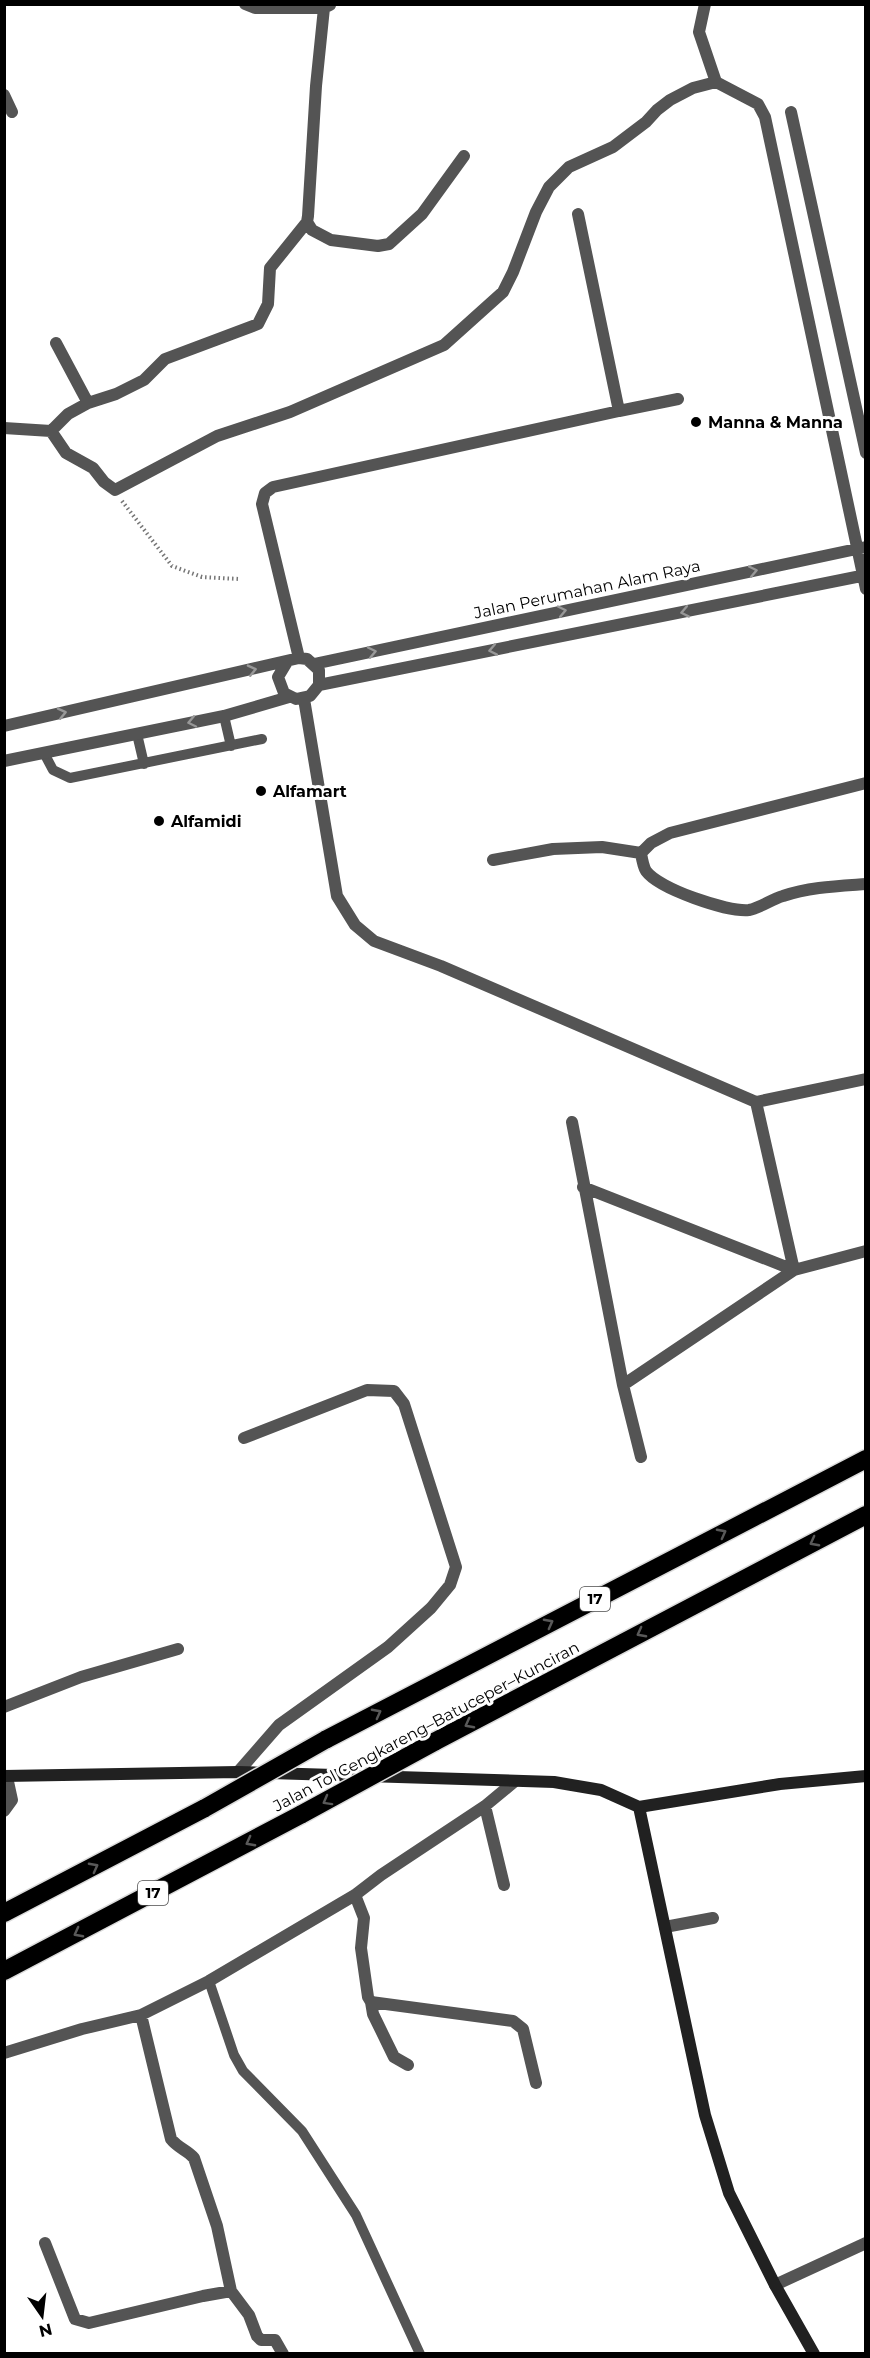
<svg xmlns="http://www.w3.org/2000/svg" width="870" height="2358" font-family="Montserrat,sans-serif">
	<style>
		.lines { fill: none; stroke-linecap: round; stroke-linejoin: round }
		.highway-casing { stroke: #dbdbdb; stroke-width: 21 }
		.path { stroke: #767676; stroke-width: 4; stroke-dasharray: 1.5 3; stroke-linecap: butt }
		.lane { stroke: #545454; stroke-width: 10 }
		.street { stroke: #545454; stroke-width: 12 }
		.secondary { stroke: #212121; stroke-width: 12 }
		.highway { stroke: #000; stroke-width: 18 }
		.highway-bridge-casing { stroke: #dbdbdb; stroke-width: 21; stroke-linecap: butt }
		.highway-bridge { stroke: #000; stroke-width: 18 }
		.oneway { stroke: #989898 }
		.oneway2 { stroke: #595959 }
		.poi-dot { fill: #000; stroke: #fff; stroke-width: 2 }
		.labels { text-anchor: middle; stroke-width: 6; stroke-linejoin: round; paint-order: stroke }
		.shield { fill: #fff; stroke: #4c4c4c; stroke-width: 1.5 }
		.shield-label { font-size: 15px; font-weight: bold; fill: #000 }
		.poi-label { font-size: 16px; font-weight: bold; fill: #000; stroke: #fff; text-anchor: start }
		.street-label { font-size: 16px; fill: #000; stroke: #fff }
	</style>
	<rect width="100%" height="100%" fill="#fff"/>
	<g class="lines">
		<g class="highway-casing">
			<path id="highway" d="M325 1740 866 1459
				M434 1742 866 1515
				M4 1913 205 1808
				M4 1971 302 1814"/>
		</g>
		<path class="path" d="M122 501 172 566 202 577 239 579"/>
		<path class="lane" d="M224 716 231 746
			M137 734 144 764
			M44 753 53 770 70 778 262 739
			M209 1981 234 2055 243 2071 302 2131 356 2215 420 2354"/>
		<path class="street" d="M245 4 255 8H324L330 5
			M705 4 699 32 716 82 758 104 765 117 866 589
			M4 95 12 112
			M791 112 866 453
			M307 222 312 230 331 240 378 246 389 244 422 214 464 156
			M56 343 88 403
			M619 411 678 399
			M4 428 51 431 66 453 93 468 104 482 115 490 217 436 290 412 444 345 503 292 513 272 536 212 549 187 569 167 613 147 646 122 657 110 670 100 693 88 716 82
			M51 431 68 414 88 403 116 394 144 380 165 359 258 324 268 304 270 268 307 222 308 216 316 86 324 8
			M299 658 262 504 265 493 273 487 619 411 578 214
			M314 664 866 547
			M319 685 866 575
			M304 699 337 896 355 925 374 941 441 966 756 1102 866 1079
			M4 726 299 658 307 659 319 670V685L310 696 296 699 284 693 278 677 287 662
			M4 761 224 716 289 697
			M641 853C642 859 643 866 646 871 659 889 727 912 749 910 760 908 772 899 783 896 809 887 838 886 866 884
			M493 860 553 849 602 847 641 853 651 843 670 833 866 783
			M572 1122 623 1385 641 1457
			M583 1187 794 1270 866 1251
			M623 1385 794 1270 756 1102
			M4 1707 81 1677 178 1649
			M238 1772 279 1725 388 1647 431 1608 450 1585 456 1567 404 1404 394 1391 367 1390 244 1438
			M485 1806 504 1885
			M4 1811 12 1800 7 1777
			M355 1895 364 1918 361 1948 368 1997 371 2002 513 2021 523 2029 536 2083
			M665 1927 713 1918
			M371 2002 373 2014 394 2057 408 2065
			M141 2015 171 2139C178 2148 187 2150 194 2158L217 2226 231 2291 249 2315 257 2336 261 2340H275L283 2354
			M4 2053 82 2029 141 2015 209 1981 355 1895 381 1875 485 1806 514 1782
			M45 2243 75 2319 89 2323 203 2296 231 2291
			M775 2285 866 2243"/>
		<path class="secondary" d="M4 1776 238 1772 554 1782 601 1790 639 1807 705 2115 729 2193 775 2285 814 2354
			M639 1807 780 1784 866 1776"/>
		<use href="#highway" class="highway"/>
		<g class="highway-bridge-casing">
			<path id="highway-bridge" d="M205 1808 325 1740
				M302 1814 434 1742"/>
		</g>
		<use href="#highway-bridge" class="highway-bridge"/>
	</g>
	<defs><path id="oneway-chevron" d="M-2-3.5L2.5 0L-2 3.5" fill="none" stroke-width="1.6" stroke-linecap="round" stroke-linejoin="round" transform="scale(1.5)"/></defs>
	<g class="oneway">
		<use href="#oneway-chevron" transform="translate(753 571) rotate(-12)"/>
		<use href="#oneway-chevron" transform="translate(562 611) rotate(-12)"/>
		<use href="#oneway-chevron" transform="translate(685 612) rotate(169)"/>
		<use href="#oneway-chevron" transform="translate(493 650) rotate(169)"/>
		<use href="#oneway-chevron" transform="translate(372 652) rotate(-12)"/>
		<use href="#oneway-chevron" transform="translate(252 670) rotate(-13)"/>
		<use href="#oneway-chevron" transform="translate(62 713) rotate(-13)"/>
		<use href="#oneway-chevron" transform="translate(192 722) rotate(168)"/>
	</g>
	<g class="oneway2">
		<use href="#oneway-chevron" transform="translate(722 1533) rotate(-28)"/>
		<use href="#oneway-chevron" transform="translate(814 1542) rotate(152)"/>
		<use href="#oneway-chevron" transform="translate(549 1623) rotate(-28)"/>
		<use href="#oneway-chevron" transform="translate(641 1633) rotate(152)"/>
		<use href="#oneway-chevron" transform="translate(377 1713) rotate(-28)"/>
		<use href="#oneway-chevron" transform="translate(469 1724) rotate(152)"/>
		<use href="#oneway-chevron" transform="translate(327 1801) rotate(151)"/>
		<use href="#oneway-chevron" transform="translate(250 1842) rotate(152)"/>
		<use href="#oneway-chevron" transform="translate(94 1867) rotate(-28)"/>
		<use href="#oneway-chevron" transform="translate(78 1933) rotate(152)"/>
	</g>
	<g class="poi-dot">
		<circle cx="696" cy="422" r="6"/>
		<circle cx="261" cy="791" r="6"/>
		<circle cx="159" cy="821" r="6"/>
	</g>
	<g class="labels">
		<g class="shield">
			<rect x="580" y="1587" width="30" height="24" rx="4.5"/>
			<rect x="138" y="1881" width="30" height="24" rx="4.5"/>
		</g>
		<g class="shield-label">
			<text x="595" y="1604">17</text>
			<text x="153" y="1898">17</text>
		</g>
		<g class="poi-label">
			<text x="708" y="428">Manna &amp; Manna</text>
			<text x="273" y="797">Alfamart</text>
			<text x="171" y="827">Alfamidi</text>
		</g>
		<g class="street-label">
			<text transform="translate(587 589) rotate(-12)" y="6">Jalan Perumahan Alam Raya</text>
			<text transform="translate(426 1726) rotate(-28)" y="6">Jalan Tol Cengkareng–Batuceper–Kunciran</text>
		</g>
	</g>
	<rect width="870" height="2358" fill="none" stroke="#000000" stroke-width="12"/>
	<g transform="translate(42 2316) rotate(166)" stroke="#ffffff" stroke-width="4.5" paint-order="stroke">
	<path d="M0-4.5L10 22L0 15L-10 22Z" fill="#000000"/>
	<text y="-9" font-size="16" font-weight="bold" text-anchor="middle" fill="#000000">N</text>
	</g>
</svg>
